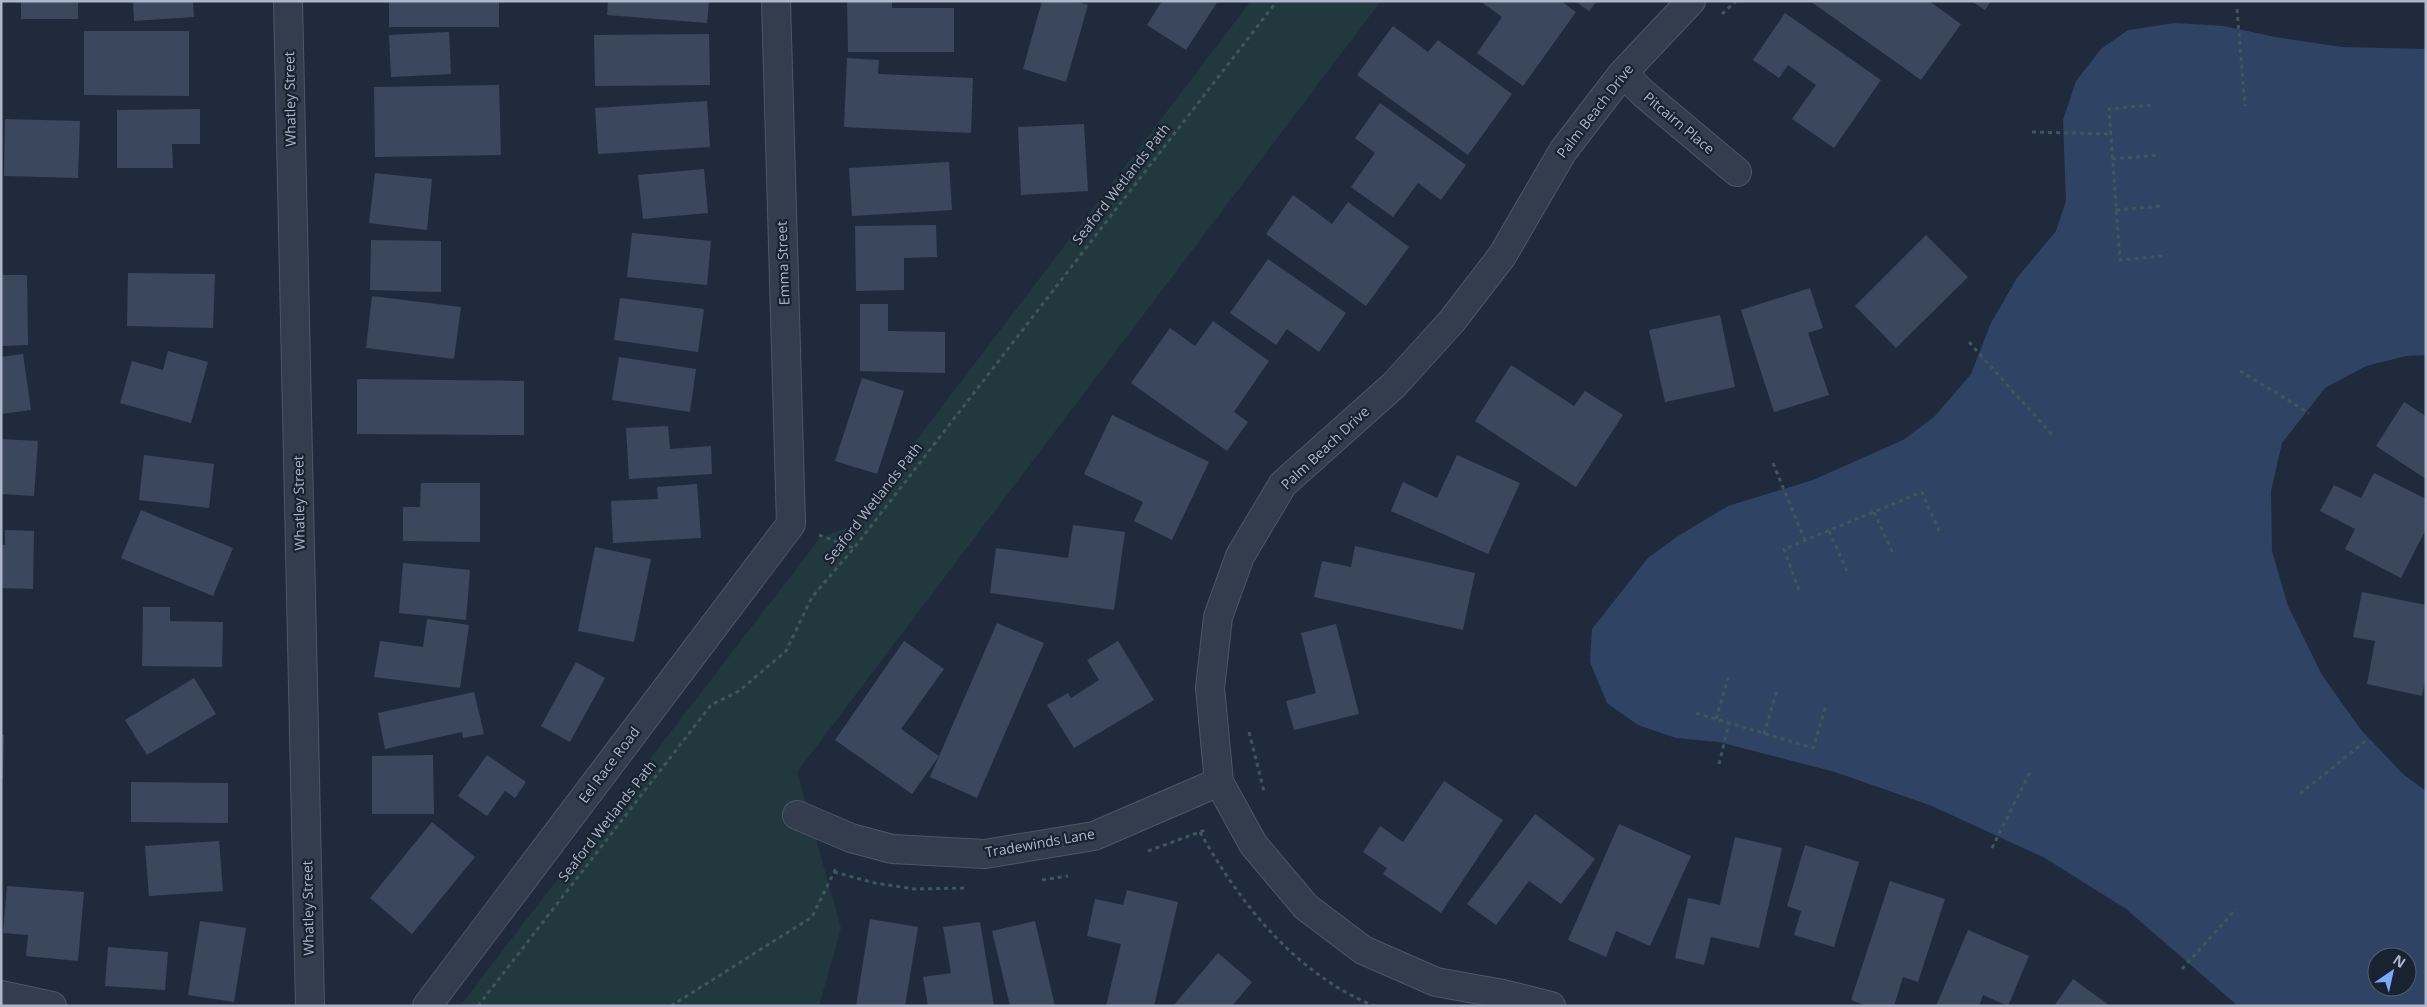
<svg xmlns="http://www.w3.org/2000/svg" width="2427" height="1007" font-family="'Open Sans',sans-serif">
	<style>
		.green { fill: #21393e }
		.water { fill: #2f4364; fill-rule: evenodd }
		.building { fill: #3b475d }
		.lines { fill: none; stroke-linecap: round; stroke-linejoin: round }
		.minor-casing { stroke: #4e5767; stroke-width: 30 }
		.path { stroke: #3f565b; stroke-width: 3; stroke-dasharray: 4 4; stroke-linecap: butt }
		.minor { stroke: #333d4d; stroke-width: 28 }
		.labels { text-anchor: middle; stroke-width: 4.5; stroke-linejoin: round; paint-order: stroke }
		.street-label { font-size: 14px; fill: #aeb7c9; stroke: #192231 }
	</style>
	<rect width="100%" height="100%" fill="#1f2b3d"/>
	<path class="green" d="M1251 1H1381L797 772 841 928 819 1006H460L820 538 851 526Z"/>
	<path class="water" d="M2175 23 2224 26 2275 37 2342 47 2426 49V355L2406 356 2366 366 2325 388 2282 443 2271 491 2272 551 2288 606 2322 675 2361 730 2403 774 2426 791V1006H2238L2126 909 2045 858 1932 806 1835 772 1719 742 1676 738 1638 725 1607 703 1590 662 1592 629 1648 558 1678 536 1728 506 1813 480 1903 440 1934 417 1971 374 1991 323 2017 278 2056 231 2066 201 2063 120 2076 81 2101 49 2128 30ZM2377 957H2407V987H2377Z"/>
	<path class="building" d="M21 1H78V19H21Z
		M133 1H193L194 17 134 21Z
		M389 1H499V27H389Z
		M608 1H709L707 23 607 15Z
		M847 1H892V8H954V52H848Z
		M1042 1H1075L1088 5 1066 82 1023 69Z
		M1162 1H1218L1186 50 1147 25Z
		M1480 1H1561L1576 12 1523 86 1477 53 1502 17Z
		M1575 1H1597L1589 11Z
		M1810 1H1929L1961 24 1921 80Z
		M1971 1H1991L1985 10Z
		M1785 13 1881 80 1834 148 1792 119 1816 85 1788 65 1779 78 1753 60Z
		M1393 26 1428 52 1438 40 1512 94 1468 155 1357 75Z
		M84 31H189V96L84 95Z
		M449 32 451 74 391 77 389 35Z
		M709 34 710 85 595 86 594 35Z
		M847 58 879 60 878 74 973 78 971 133 844 127Z
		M499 85 501 155 375 157 374 87Z
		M707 101 710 147 598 154 595 108Z
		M1380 103 1466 165 1441 200 1418 183 1393 217 1351 187 1375 153 1355 138Z
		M200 109V144H172L173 168H117V110Z
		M5 119 80 121 78 178 4 176Z
		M1084 124 1088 191 1021 195 1018 127Z
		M949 162 952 210 852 216 849 168Z
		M704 169 708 213 643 219 638 175Z
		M375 173 432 179 427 230 369 223Z
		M1293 195 1332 224 1348 202 1409 247 1366 306 1266 234Z
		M936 225 937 257 904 258V290L856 291 855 226Z
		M632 233 711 241 707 285 627 277Z
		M1926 235 1968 277 1896 348 1855 306Z
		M371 240 441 241V292L370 290Z
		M1268 259 1346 313 1319 352 1287 329 1276 345 1230 313Z
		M128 273 215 274 213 328 127 326Z
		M1 275H27L28 345 1 346Z
		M1810 288 1823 328 1808 333 1829 395 1774 412 1741 310Z
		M372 296 461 307 454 359 366 348Z
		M620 298 704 309 698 352 614 340Z
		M860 304H888V331L945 332V373L860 371Z
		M1720 315 1735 387 1665 402 1649 330Z
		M1213 321 1269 361 1234 412 1248 422 1227 451 1131 383 1170 328 1195 346Z
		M168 351 208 362 191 423 120 403 132 361 163 370Z
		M23 354 31 410 1 414V357Z
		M619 357 696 369 690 412 612 400Z
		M1511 365 1574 406 1585 391 1623 415 1576 487 1475 421Z
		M862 378 904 391 877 474 835 461Z
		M357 379 524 381V435L357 434Z
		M2404 402 2426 416V479L2376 446Z
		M1112 415 1209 462 1172 540 1134 521 1143 502 1084 474Z
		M668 426 670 449 711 446 712 474 629 479 626 428Z
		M1 439 38 441 34 496 1 494Z
		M144 455 214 464 209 508 139 500Z
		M1457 455 1520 483 1488 554 1391 511 1403 482 1437 498Z
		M2374 473 2426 499V529L2401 578 2345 549 2355 529 2320 511 2334 485 2361 498Z
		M421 483H480V542L403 541V507H420Z
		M697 484 701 538 613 543 611 501 658 499 657 487Z
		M141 510 233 548 213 596 121 558Z
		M1073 525 1125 532 1114 610 990 593 996 548 1068 558Z
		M5 530 34 531 33 589 1 588V545H5Z
		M1355 546 1475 573 1463 630 1314 597 1322 561 1351 567Z
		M595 547 651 559 634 642 578 631Z
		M403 563 470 570 466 620 399 613Z
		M2362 592 2426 605V675L2422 696 2367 684 2375 641 2353 637Z
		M143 607H170V621L223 622 222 667 142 666Z
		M427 619 469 625 460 688 374 677 380 641 423 647Z
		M997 623 1044 643 977 798 930 777Z
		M1336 624 1359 714 1294 730 1286 701 1316 693 1301 633Z
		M904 641 944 669 901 729 939 756 912 794 835 740Z
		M1118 641 1154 700 1074 748 1047 705 1068 693 1071 698 1099 680 1087 660Z
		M576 662 605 678 570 742 541 726Z
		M194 678 216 714 147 755 125 720Z
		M474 692 484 734 463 738 462 732 385 749 378 713Z
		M1 735H4L3 778H1Z
		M433 755 434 814H372V756Z
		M487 755 526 782 515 798 505 791 487 816 458 796Z
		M1444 781 1503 820 1441 913 1383 874 1387 868 1363 852 1380 826 1403 842Z
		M131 782 228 783V823L131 822Z
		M1535 814 1595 859 1561 904 1529 881 1496 925 1467 904Z
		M432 822 475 857 412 934 370 898Z
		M1619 824 1691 856 1650 946 1616 931 1606 957 1568 940Z
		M1735 837 1782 848 1759 948 1711 937 1704 965 1675 958 1688 898 1720 905Z
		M219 841 223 891 149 896 145 846Z
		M1805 845 1859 862 1834 947 1794 935 1801 911 1787 906Z
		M1890 881 1945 899 1918 982 1903 977 1894 1006H1867L1851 1000Z
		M7 886 84 892 78 961 26 956 28 935 3 933Z
		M1127 890 1178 902 1154 1006H1106L1121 944 1087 936 1095 899 1123 905Z
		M870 919 918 927 905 1006H856Z
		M200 921 246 928 234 1002 188 995Z
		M1035 921 1055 1006H1010L992 931Z
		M980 922 994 1006H928L923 977 951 973 943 927Z
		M1968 930 2029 956 2008 1006 1983 995 1979 1006H1936Z
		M108 947 168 952 165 990 105 986Z
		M1218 953 1252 982 1232 1006H1173Z
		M2073 979 2110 1006H2054Z"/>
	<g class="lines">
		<g class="minor-casing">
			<path id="minor" d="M288 1 310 1006
				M1623 73 1644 94 1737 172
				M797 815 851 838 892 849 985 854 1094 836 1219 782
				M1 995 52 1006
				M427 1006 791 524 776 1
				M1551 1006 1503 994 1436 982 1363 950 1306 907 1253 844 1219 782 1210 688 1218 617 1240 556 1283 484 1394 385 1452 321 1502 256 1563 151 1623 73 1691 1"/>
		</g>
		<path class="path" d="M2237 9 2245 106
			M1722 14 1736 1
			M2151 105 2109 109 2120 260 2165 256
			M2032 132 2111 134
			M2112 159 2158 155
			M2116 210 2163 206
			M1969 342 2053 436
			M2240 371 2309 413
			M1773 463 1805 541
			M1874 512 1893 553
			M1829 531 1847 571
			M819 535 854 548
			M1799 590 1784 549 1922 492 1939 531
			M1696 713 1729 723
			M1716 719 1728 678
			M1249 732 1264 791
			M1764 734 1777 690
			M1719 764 1729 723 1813 748 1826 706
			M2300 794 2368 739
			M1200 832C1241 905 1295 973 1374 1006
			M1992 848 2030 772
			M1148 851 1208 829
			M834 872 875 883 914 889 967 888
			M1042 880 1068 876
			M2182 969 2236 909
			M478 1006 711 705 739 691 786 651 812 597 854 548 1277 1
			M671 1006 812 917 837 866"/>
		<use href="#minor" class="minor"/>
	</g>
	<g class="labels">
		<g class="street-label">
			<text transform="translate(290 99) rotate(-91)" y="5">Whatley Street</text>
			<text transform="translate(1595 111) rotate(-52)" y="5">Palm Beach Drive</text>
			<text transform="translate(1679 123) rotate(40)" y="5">Pitcairn Place</text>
			<text transform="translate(1121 184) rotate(-52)" y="5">Seaford Wetlands Path</text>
			<text transform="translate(783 263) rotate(-92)" y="5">Emma Street</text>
			<text transform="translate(1325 448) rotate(-43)" y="5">Palm Beach Drive</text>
			<text transform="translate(299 503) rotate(-91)" y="5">Whatley Street</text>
			<text transform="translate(873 503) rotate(-52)" y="5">Seaford Wetlands Path</text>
			<text transform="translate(609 765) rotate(-53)" y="5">Eel Race Road</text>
			<text transform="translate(607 821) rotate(-52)" y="5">Seaford Wetlands Path</text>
			<text transform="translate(1040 843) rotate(-10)" y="5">Tradewinds Lane</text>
			<text transform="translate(308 908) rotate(-91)" y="5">Whatley Street</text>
		</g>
	</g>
	<rect width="2427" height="1007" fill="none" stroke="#aeb7c9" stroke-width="5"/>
	<g transform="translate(2392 972) rotate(34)"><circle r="24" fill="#192231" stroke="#555e6e"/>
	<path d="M0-4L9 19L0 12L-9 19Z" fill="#7da9ff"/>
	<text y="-8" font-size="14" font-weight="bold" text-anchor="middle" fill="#aeb7c9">N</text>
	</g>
</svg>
